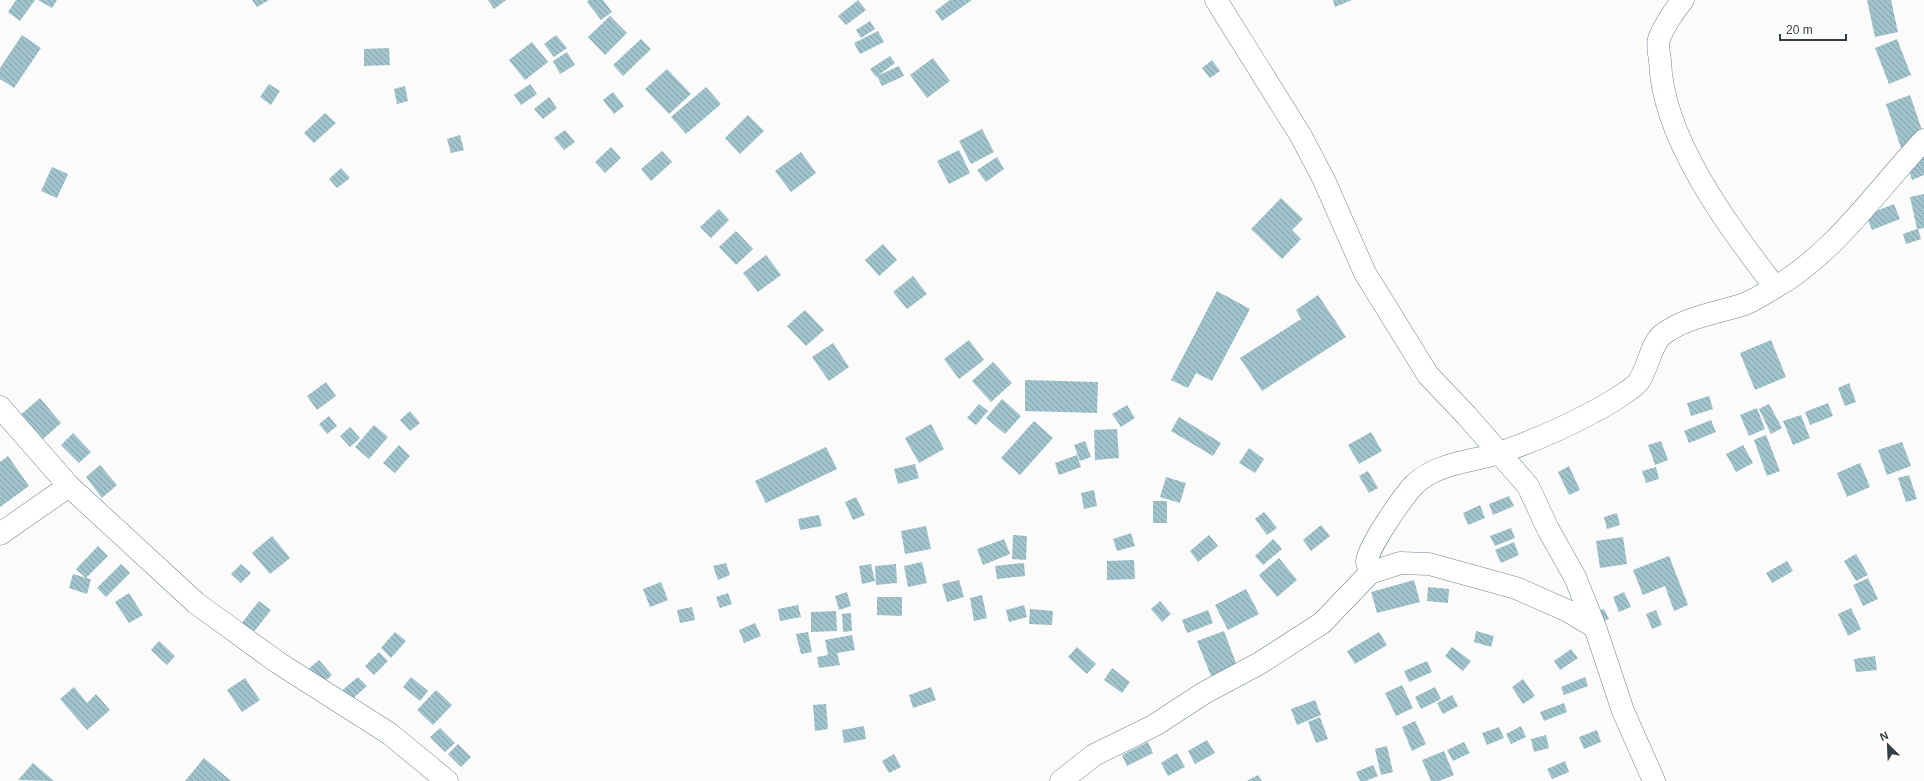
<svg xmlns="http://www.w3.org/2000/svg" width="1924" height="781" font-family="Helvetica,sans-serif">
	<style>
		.building { fill: url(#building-back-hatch) }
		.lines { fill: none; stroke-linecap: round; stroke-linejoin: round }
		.street-casing { stroke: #6d8697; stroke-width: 23 }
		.street { stroke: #fff; stroke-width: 22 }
	</style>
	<defs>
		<pattern id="building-back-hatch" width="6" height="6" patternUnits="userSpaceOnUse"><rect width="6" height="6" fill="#a1c3cc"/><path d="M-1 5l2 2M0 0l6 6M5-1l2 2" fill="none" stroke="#84a0a7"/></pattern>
	</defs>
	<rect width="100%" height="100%" fill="#fbfbfb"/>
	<path class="building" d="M16 0H35L20 21 8 12Z
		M38 0H57L52 8Z
		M252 0H269L257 7Z
		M488 0H506L494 9Z
		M589 0H603L612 12 601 20 587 2Z
		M858 0 866 10 846 25 838 16Z
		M950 0H972L942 21 935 11Z
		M1333 0H1352L1335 7Z
		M1867 0H1891L1898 32 1875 37Z
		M610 16 627 33 605 55 588 37Z
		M870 21 875 29 861 38 856 30Z
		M878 31 884 42 860 54 854 43Z
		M22 35 41 48 14 88 0 79V68Z
		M556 35 567 48 554 57 544 44Z
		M641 39 651 49 623 76 613 65Z
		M1897 39 1911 75 1889 84 1875 48Z
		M532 42 548 62 525 80 509 60Z
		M389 48 390 65 364 66V49Z
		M567 52 575 65 560 74 553 61Z
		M890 56 895 63 876 77 870 69Z
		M933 58 950 81 927 98 910 75Z
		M1212 60 1220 71 1210 78 1202 68Z
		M899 66 904 76 882 86 877 76Z
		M667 69 691 94 669 114 645 89Z
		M269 84 280 91 271 105 260 97Z
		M530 84 537 94 521 105 514 95Z
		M405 86 408 101 397 104 394 89Z
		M706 87 721 104 686 134 671 117Z
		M613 92 624 106 614 114 603 100Z
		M1910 95 1924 136V175L1912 180 1886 104Z
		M549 97 557 108 543 119 534 109Z
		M325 113 336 123 314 143 304 133Z
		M748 115 764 131 740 154 725 138Z
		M982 129 994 152 971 164 959 141Z
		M565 130 575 142 564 150 554 138Z
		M460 135 464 150 451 153 447 139Z
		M611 147 621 158 605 173 595 162Z
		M959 150 970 173 949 184 937 161Z
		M662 151 672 162 651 181 641 169Z
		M801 152 816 173 791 192 775 171Z
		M997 157 1004 169 986 182 977 170Z
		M52 167 68 174 57 198 41 191Z
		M341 168 350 178 337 188 329 179Z
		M1924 194V228L1918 229 1921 239 1906 244 1903 234 1917 229 1910 197Z
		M1281 198 1303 219 1292 230 1301 239 1282 259 1251 229Z
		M1894 204 1900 219 1872 230 1866 215Z
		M719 209 729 220 711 238 700 227Z
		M736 231 753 249 736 265 719 247Z
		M883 244 897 260 879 276 865 260Z
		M766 255 781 275 758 292 743 273Z
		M913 276 927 294 907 309 893 292Z
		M1217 291 1250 309 1212 381 1196 373 1188 388 1171 380Z
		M1318 295 1346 337 1262 391 1240 358 1301 319 1296 310Z
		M805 310 824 330 806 346 787 326Z
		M969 340 984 360 959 379 944 359Z
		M1771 340 1786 377 1755 390 1740 353Z
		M833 343 849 367 829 381 812 357Z
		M993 362 1012 383 991 402 972 381Z
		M1025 380 1098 382 1097 413 1025 411Z
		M326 382 336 396 317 410 307 396Z
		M1849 383 1856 402 1845 406 1838 388Z
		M1709 396 1713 409 1691 416 1687 403Z
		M40 398 61 423 33 448 11 423Z
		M1002 399 1021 416 1005 434 986 418Z
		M1828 403 1833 416 1810 425 1805 412Z
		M979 404 988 411 976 425 967 418Z
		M1769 404 1782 428 1771 434 1759 409Z
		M1127 405 1135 418 1121 427 1112 414Z
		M1757 408 1765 429 1749 436 1740 415Z
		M410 411 420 423 410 431 400 420Z
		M1801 415 1810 438 1793 445 1783 421Z
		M329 416 337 426 327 434 319 424Z
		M1179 417 1221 443 1213 456 1171 431Z
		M1711 420 1716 432 1689 443 1684 431Z
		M1034 421 1053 438 1020 475 1001 458Z
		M931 424 944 449 919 463 905 438Z
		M374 425 388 437 369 459 355 447Z
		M350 427 360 438 350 447 340 436Z
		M1117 429 1119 458 1095 460 1094 430Z
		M1371 432 1382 451 1359 464 1348 445Z
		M73 433 91 452 79 463 61 445Z
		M1766 435 1780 471 1767 476 1754 440Z
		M1085 441 1091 457 1080 461 1074 445Z
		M1661 441 1668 460 1655 465 1648 445Z
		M1902 442 1911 466 1887 475 1878 450Z
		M399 445 410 456 395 473 383 463Z
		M1743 445 1753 463 1736 472 1726 454Z
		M826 447 837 469 766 503 755 481Z
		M1249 448 1264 459 1255 473 1239 463Z
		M1077 455 1081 467 1059 475 1055 463Z
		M8 456 29 486 0 507V462Z
		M1860 463 1870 487 1847 497 1837 473Z
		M915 464 919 478 898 484 894 469Z
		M100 465 117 485 102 498 86 477Z
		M1569 466 1580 490 1569 495 1558 472Z
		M1656 467 1659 479 1646 483 1642 471Z
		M1368 471 1378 488 1369 493 1359 476Z
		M1909 475 1917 499 1906 502 1898 478Z
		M1166 477 1186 483 1180 503 1160 497Z
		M1094 490 1097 506 1084 509 1081 493Z
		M1509 496 1514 506 1493 515 1489 504Z
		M856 497 865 515 853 520 845 502Z
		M1153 501H1167V523H1153Z
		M1480 505 1485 518 1468 525 1463 513Z
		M1264 512 1277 528 1267 535 1255 519Z
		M1617 513 1620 525 1607 529 1604 517Z
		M819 515 822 526 800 530 798 519Z
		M1321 525 1330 536 1311 551 1303 540Z
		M926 526 931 549 905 554 901 531Z
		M1511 528 1515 538 1495 546 1490 536Z
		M1131 533 1135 546 1117 551 1113 539Z
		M1013 535 1027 536 1026 560 1012 559Z
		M1209 535 1218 546 1198 562 1190 551Z
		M272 536 290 558 270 574 252 553Z
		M1623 537 1627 564 1600 568 1596 541Z
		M1004 539 1010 554 983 565 977 549Z
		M1273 539 1282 549 1263 565 1255 556Z
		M1514 542 1519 555 1501 563 1495 550Z
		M98 546 108 556 86 578 91 579 87 594 69 588 73 574 86 578 76 569Z
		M1856 554 1868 575 1856 581 1844 561Z
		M1669 556 1688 605 1674 611 1665 586 1643 595 1633 570Z
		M1279 558 1297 580 1277 597 1259 575Z
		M1134 560 1135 579 1107 580V561Z
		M1787 561 1793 571 1772 583 1766 573Z
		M922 562 927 583 908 587 904 566Z
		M726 563 730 575 718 580 713 566Z
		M1024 563 1025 576 997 579 995 566Z
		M121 564 130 573 106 597 97 588Z
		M241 564 251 573 241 583 231 574Z
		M871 564 875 581 862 584 859 566Z
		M896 564 897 583 876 585 875 566Z
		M1868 578 1878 599 1863 606 1853 585Z
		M959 580 964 597 947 602 942 584Z
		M1414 580 1420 602 1377 613 1371 592Z
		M661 582 668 600 650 607 643 589Z
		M1428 587 1449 589 1448 603 1427 601Z
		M1246 589 1259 614 1228 630 1215 605Z
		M847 592 851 606 839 610 835 596Z
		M1624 592 1631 607 1619 612 1613 597Z
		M129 593 143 615 129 623 115 602Z
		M728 593 732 604 720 608 716 597Z
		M982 595 987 618 974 621 970 598Z
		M877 597H902V616L877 615Z
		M259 601 271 610 253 633 241 624Z
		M1160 601 1171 614 1162 622 1151 609Z
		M798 605 801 617 780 621 778 609Z
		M1024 605 1027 617 1009 622 1006 610Z
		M692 607 695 620 680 623 677 610Z
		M1851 608 1861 629 1848 636 1838 614Z
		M1030 609 1053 611 1052 625 1029 624Z
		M1604 609 1609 619 1590 627 1586 616Z
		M1208 610 1213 623 1187 633 1182 620Z
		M1656 610 1662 625 1652 629 1646 614Z
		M836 611 837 631 811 632V612Z
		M851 613 852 631 843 632 842 614Z
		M755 623 761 636 744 643 739 630Z
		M1224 631 1239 671 1213 681 1197 641Z
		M1476 631 1494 636 1491 647 1474 642Z
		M395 632 406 641 391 658 381 648Z
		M808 632 812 652 801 654 796 634Z
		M1379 632 1387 645 1355 664 1347 651Z
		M852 635 855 650 837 653 840 665 819 668 817 657 828 655 825 640Z
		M159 641 175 656 167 665 151 650Z
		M1077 647 1096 664 1087 674 1068 657Z
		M1452 647 1471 661 1463 671 1445 656Z
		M1571 649 1578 658 1560 670 1554 661Z
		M379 652 388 661 374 675 365 666Z
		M1875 656 1877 670 1856 672 1854 659Z
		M319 660 332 675 318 687 305 672Z
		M1427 661 1432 672 1409 682 1404 671Z
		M1112 668 1130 682 1122 693 1104 680Z
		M358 677 367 686 349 702 340 692Z
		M411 677 428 691 420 701 403 687Z
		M1585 677 1588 686 1564 695 1561 687Z
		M245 678 260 700 242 712 227 690Z
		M1523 679 1535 696 1523 704 1512 687Z
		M1402 685 1413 708 1396 716 1385 693Z
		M74 687 87 703 96 694 110 710 87 730 60 699Z
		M931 687 936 700 913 708 909 695Z
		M1435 687 1441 699 1421 709 1415 697Z
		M436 690 452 705 433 725 417 710Z
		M1452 695 1458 706 1443 714 1437 703Z
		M1315 700 1321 715 1297 725 1291 709Z
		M1564 703 1567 712 1544 721 1540 712Z
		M826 704 828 729 815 731 813 705Z
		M1320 717 1328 739 1316 743 1308 722Z
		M1415 721 1426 744 1412 751 1402 727Z
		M864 726 866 739 844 743 842 730Z
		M1521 726 1526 737 1511 744 1506 734Z
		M1499 727 1504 738 1487 745 1482 733Z
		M440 728 455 743 445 752 430 737Z
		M1597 730 1601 742 1584 749 1579 737Z
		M1546 735 1549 748 1534 752 1531 739Z
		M1207 740 1215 753 1195 764 1188 751Z
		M1148 742 1153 753 1127 766 1122 755Z
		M1464 742 1470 753 1453 761 1447 750Z
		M458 744 471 757 461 767 448 754Z
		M1387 746 1393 772 1381 775 1375 749Z
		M1444 751 1454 775 1439 781H1431L1422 760Z
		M1177 753 1185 767 1168 776 1161 763Z
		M894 754 901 767 889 773 882 761Z
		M204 758 231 781H185Z
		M1565 761 1569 772 1552 779 1547 769Z
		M33 763 54 781 18 780Z
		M1373 765 1378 776 1366 781H1360L1356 772Z
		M1258 775 1262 781H1247Z"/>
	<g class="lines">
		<g class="street-casing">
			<path id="street" d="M1216 0 1301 136 1324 180 1365 273 1428 375 1467 416 1528 486 1548 529 1575 577 1595 627 1623 711 1654 781
				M1683 0C1675 9 1663 28 1659 39 1657 45 1659 54 1660 60 1662 139 1729 227 1775 287
				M0 407 69 486 196 603 277 662 390 734 447 781
				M0 534 69 486
				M1370 573C1370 570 1368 565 1367 562 1367 548 1404 495 1415 484 1438 462 1474 462 1502 452 1533 441 1564 428 1593 412 1603 407 1634 389 1639 381 1648 368 1651 344 1662 335 1685 317 1717 313 1745 304 1755 300 1765 293 1774 288 1834 254 1877 190 1924 140
				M1061 781 1094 755 1155 725 1204 693 1260 663 1322 623 1370 573 1400 563 1429 564 1516 588 1568 611 1595 627"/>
		</g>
		<use href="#street" class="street"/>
	</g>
	<g transform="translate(1888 745) rotate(336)" stroke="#ffffff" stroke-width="3" paint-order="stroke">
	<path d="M0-3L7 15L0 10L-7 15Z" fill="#323d44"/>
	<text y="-6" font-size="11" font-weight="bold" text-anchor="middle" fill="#323d44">N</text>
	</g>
	<path d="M1780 34v6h66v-6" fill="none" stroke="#323d44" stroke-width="2"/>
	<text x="1786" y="34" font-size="12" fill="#323d44" stroke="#ffffff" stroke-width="3" paint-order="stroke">20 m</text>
</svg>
